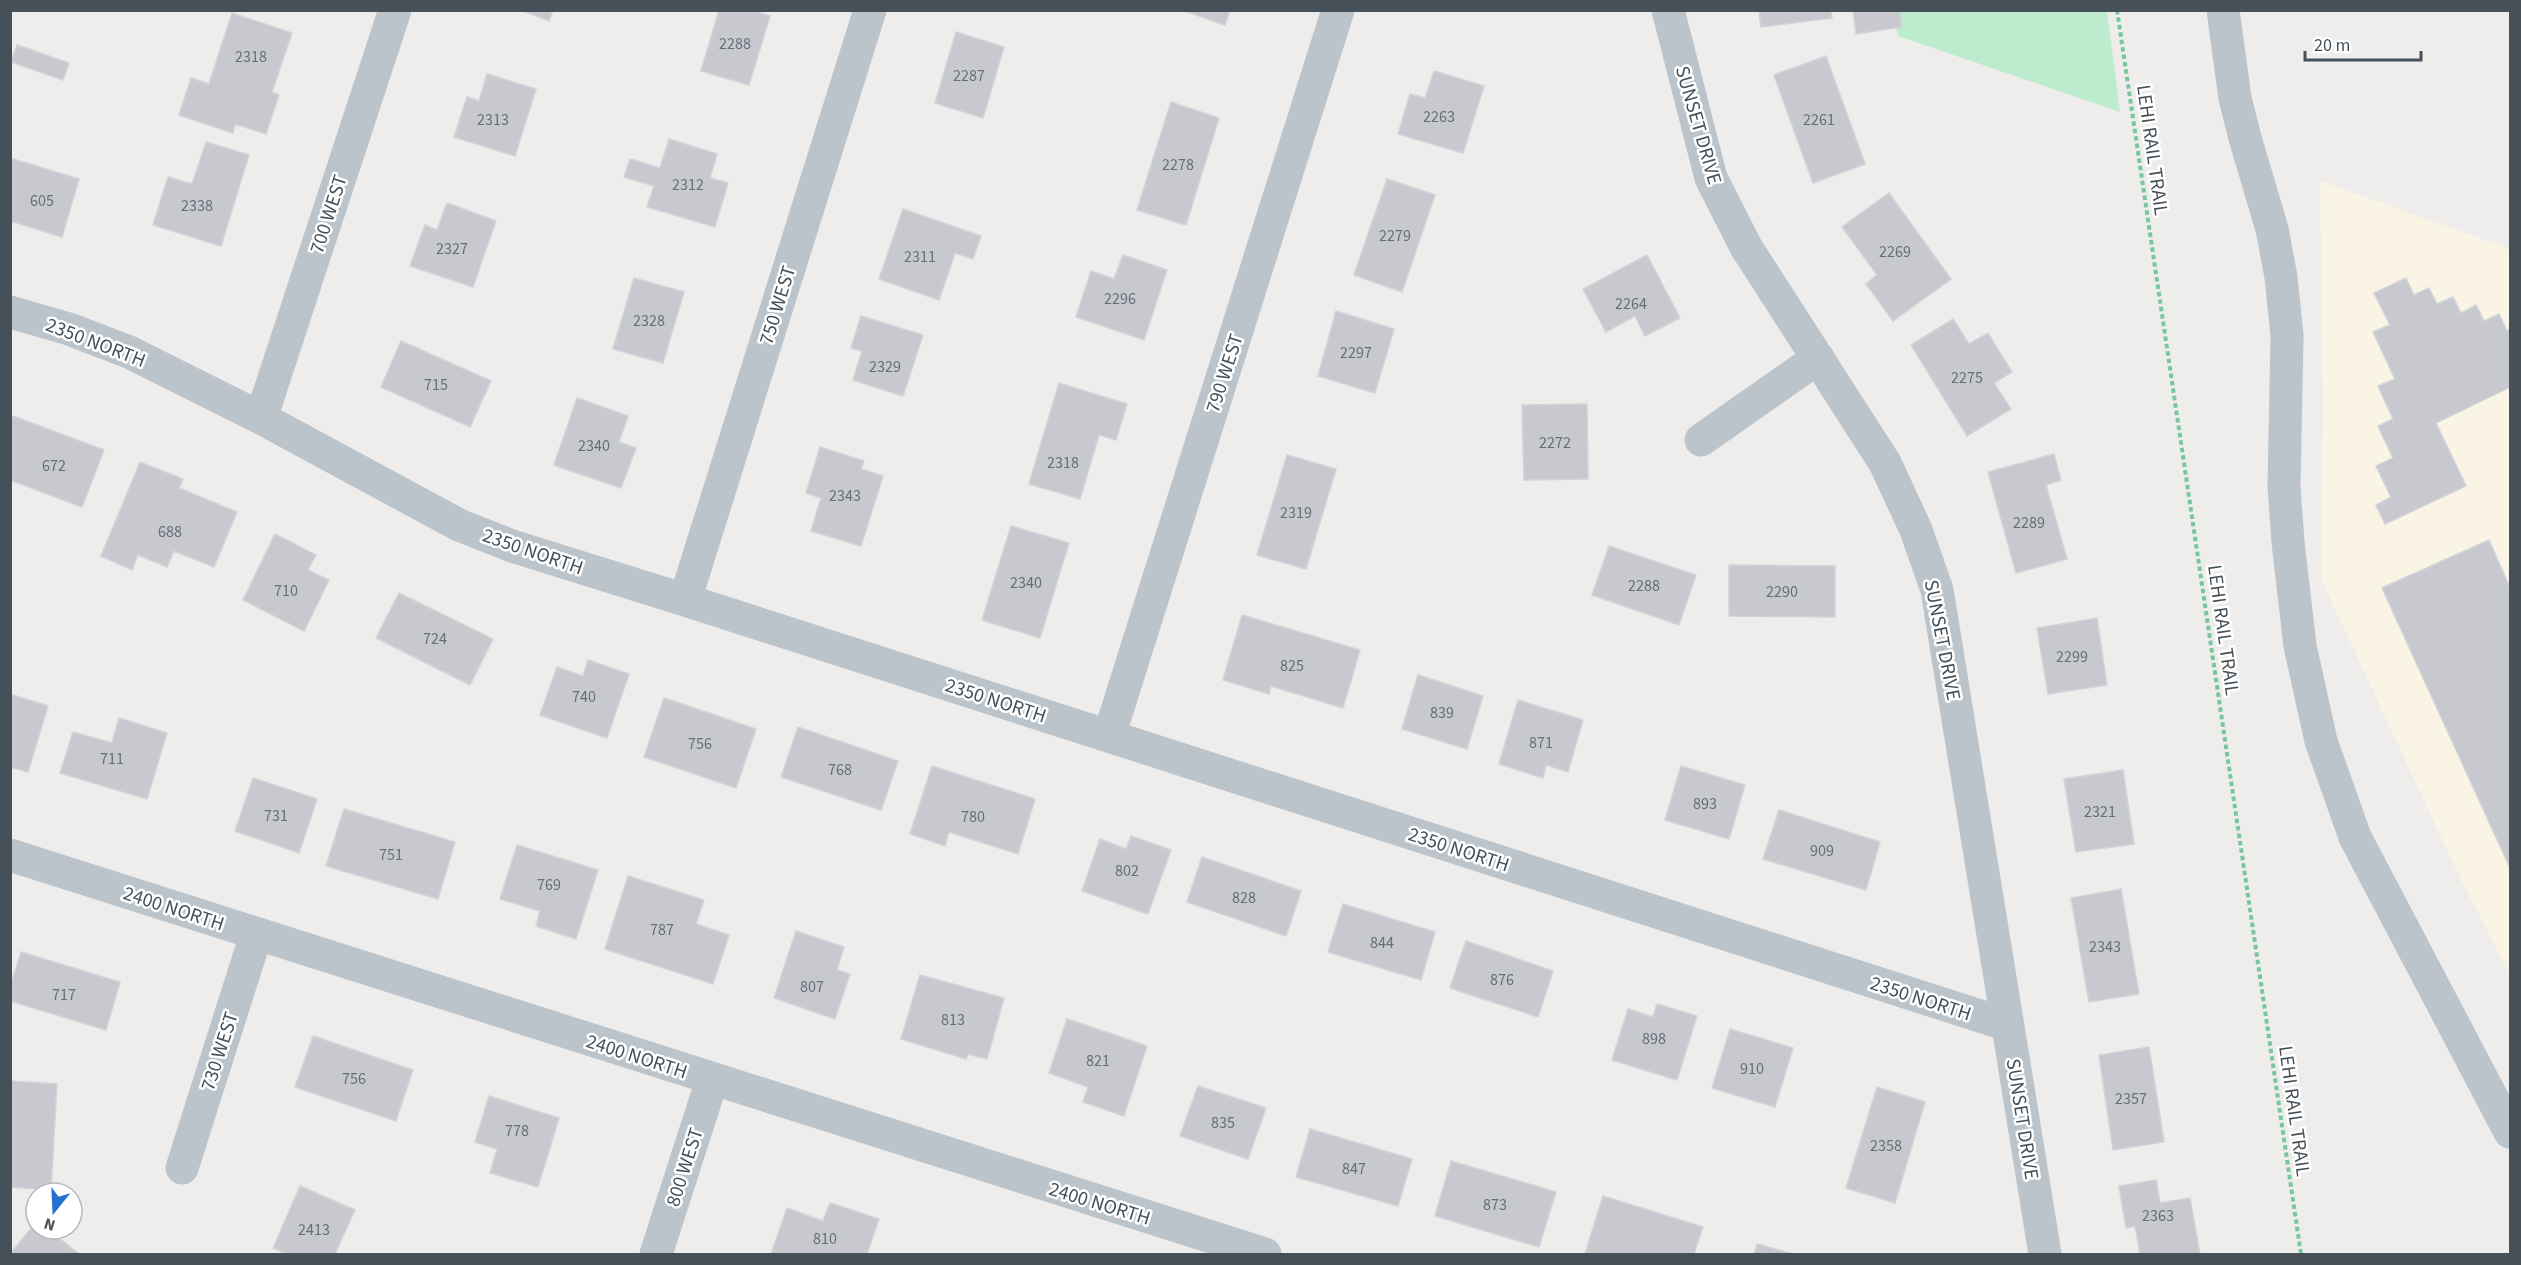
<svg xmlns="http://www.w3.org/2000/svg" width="2521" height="1265" font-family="'Source Sans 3',sans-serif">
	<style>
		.commercial { fill: #faf4e5 }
		.green { fill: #bcebcd }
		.building { fill: #c7c9cf; stroke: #d0d3d8; stroke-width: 1.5 }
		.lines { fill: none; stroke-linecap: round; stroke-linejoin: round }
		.path { stroke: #76c79e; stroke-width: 4; stroke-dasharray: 4.5 3; stroke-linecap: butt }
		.minor { stroke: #bbc4cb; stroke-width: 33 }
		.labels { text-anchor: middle; stroke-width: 5; stroke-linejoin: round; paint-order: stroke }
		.number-label { font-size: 16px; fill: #666e76 }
		.street-label { font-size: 20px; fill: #465058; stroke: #fff }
	</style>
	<rect width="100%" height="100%" fill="#efecec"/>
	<path class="commercial" d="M2320 181 2510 249V975L2461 880 2321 579 2323 406Z"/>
	<path class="green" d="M1894 11H2107L2120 112 1898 36Z"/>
	<path class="building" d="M521 10H553L549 21Z
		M719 10H751L770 16 749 85 701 71Z
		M1182 10H1230L1225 25Z
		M1759 10H1831L1832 18 1761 27Z
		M1853 10H1900L1902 27 1856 34Z
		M232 13 292 33 272 92 279 95 266 134 235 124 233 133 179 115 191 78 209 84Z
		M956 32 1004 47 983 118 935 103Z
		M17 45 69 63 63 80 11 62Z
		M1826 56 1865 164 1813 183 1774 75Z
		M1434 71 1484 86 1463 153 1398 134 1410 94 1425 98Z
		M487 74 536 89 515 156 454 137 467 97 479 101Z
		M1171 102 1219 118 1186 225 1137 210Z
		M669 139 717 154 710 178 728 183 715 227 647 207 654 186 624 177 630 159 660 168Z
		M206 142 249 155 221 246 153 225 168 177 192 184Z
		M10 158 79 179 62 237 10 221Z
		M1387 179 1435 195 1402 292 1354 275Z
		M1889 193 1951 279 1893 321 1866 284 1877 275 1842 227Z
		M447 203 496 221 473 287 410 266 425 225 437 230Z
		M903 209 981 236 973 259 955 253 939 300 879 279Z
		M1123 255 1167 270 1144 340 1076 317 1091 271 1114 279Z
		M1647 255 1680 318 1645 336 1635 316 1606 332 1583 289Z
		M634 278 684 292 663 363 613 349Z
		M2406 278 2414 295 2429 288 2437 304 2453 297 2461 313 2476 305 2484 321 2499 314 2507 331 2510 329V387L2436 423 2466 486 2385 524 2376 505 2391 497 2376 466 2393 458 2378 426 2393 419 2378 386 2395 379 2373 332 2390 325 2374 293Z
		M1336 311 1394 329 1375 393 1318 376Z
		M861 316 923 335 903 396 853 380 862 351 851 348Z
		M1953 319 1969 344 1988 333 2012 372 1994 383 2011 409 1967 436 1911 345Z
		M401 341 491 381 470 427 381 387Z
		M1059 383 1127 404 1116 440 1099 435 1080 499 1029 484Z
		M577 398 628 416 619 442 636 448 621 488 554 465Z
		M1587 404 1588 479 1524 480 1522 405Z
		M13 416 104 450 82 507 10 480V421Z
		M820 447 864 461 861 469 883 476 861 546 811 531 821 498 806 493Z
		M2054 454 2061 480 2046 485 2067 559 2016 573 1988 472Z
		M1287 455 1336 469 1306 569 1257 555Z
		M140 462 183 479 179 488 237 512 214 567 174 551 167 567 138 555 132 570 101 556Z
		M1011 526 1069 543 1040 638 982 620Z
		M275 534 316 555 308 570 329 580 304 631 243 600Z
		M2489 540 2510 588V868L2382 588Z
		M1609 546 1696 575 1679 625 1592 595Z
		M1729 565 1835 566V617L1729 616Z
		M399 593 493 639 470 685 376 638Z
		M1242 615 1360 650 1343 708 1271 686 1269 694 1223 680Z
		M2097 618 2107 685 2048 694 2037 628Z
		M588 660 629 674 607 738 540 715 557 667 583 676Z
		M1418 675 1483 696 1467 749 1402 729Z
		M10 694 48 706 28 772 10 767Z
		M664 698 756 729 736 788 644 757Z
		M1518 700 1583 720 1568 772 1546 765 1543 778 1499 764Z
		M119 718 167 733 147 799 60 773 73 732 112 743Z
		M798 727 898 761 881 810 781 777Z
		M932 766 1035 799 1018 854 949 832 945 846 910 834Z
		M1681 766 1745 785 1729 839 1665 820Z
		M2123 770 2134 844 2076 852 2064 779Z
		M253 778 317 799 299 853 235 831Z
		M344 809 455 842 438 899 326 866Z
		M1779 810 1880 842 1866 890 1763 859Z
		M1131 836 1171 850 1148 914 1082 891 1100 839 1126 849Z
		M517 845 598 870 576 939 536 926 540 911 500 899Z
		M1202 857 1301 891 1286 936 1187 902Z
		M628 876 704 900 696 924 729 935 713 984 605 949Z
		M2121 889 2139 994 2089 1002 2071 898Z
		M1343 904 1435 932 1421 980 1328 952Z
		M796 931 844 947 837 970 850 974 835 1019 774 998Z
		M1466 941 1553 971 1538 1017 1450 988Z
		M21 952 120 982 106 1030 10 1001V988Z
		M920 975 1004 998 987 1059 968 1054 966 1059 901 1039Z
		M1657 1004 1697 1016 1677 1080 1612 1060 1628 1009 1653 1017Z
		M1067 1019 1147 1046 1124 1116 1083 1102 1088 1087 1049 1073Z
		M1730 1029 1793 1048 1775 1107 1712 1088Z
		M313 1036 413 1070 396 1121 295 1087Z
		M2149 1047 2164 1142 2113 1150 2099 1055Z
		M10 1081 57 1084 51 1190 10 1187Z
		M1198 1086 1266 1108 1248 1159 1180 1136Z
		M1877 1087 1925 1102 1895 1203 1846 1188Z
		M489 1096 559 1118 538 1187 490 1173 497 1149 475 1142Z
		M1310 1129 1412 1159 1398 1206 1296 1177Z
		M1451 1161 1556 1192 1539 1247 1435 1216Z
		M2156 1180 2160 1203 2190 1198 2200 1254H2140L2135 1226 2126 1228 2119 1186Z
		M300 1186 355 1210 335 1254H288L273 1248Z
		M1603 1196 1703 1227 1694 1254H1585Z
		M830 1203 879 1219 867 1254H771L787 1208 823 1221Z
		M36 1222V1229H48L79 1254H10Z
		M1757 1244 1793 1254H1754Z"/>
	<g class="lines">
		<path class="path" d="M2117 10 2301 1254"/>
		<path class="minor" d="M1668 10 1711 178 1746 247 1885 463 1916 530 1937 590 2045 1254
			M2223 10 2235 98 2245 138 2272 229 2281 277 2287 336 2284 487 2288 542 2300 646 2321 741 2355 837 2510 1132
			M10 312 69 329 129 352 261 418 459 525 512 546 685 600 2008 1025
			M261 418 395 10
			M1701 440 1818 358
			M685 600 870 10
			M1109 736 1338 10
			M10 855 1265 1254
			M182 1168 256 935
			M656 1254 712 1080"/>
	</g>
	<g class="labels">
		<g class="number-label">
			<text x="735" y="49">2288</text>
			<text x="251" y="62">2318</text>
			<text x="969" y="81">2287</text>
			<text x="1439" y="122">2263</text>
			<text x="493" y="125">2313</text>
			<text x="1819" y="125">2261</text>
			<text x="1178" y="170">2278</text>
			<text x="688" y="190">2312</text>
			<text x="42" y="206">605</text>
			<text x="197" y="211">2338</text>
			<text x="1395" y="241">2279</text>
			<text x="452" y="254">2327</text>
			<text x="1895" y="257">2269</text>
			<text x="920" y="262">2311</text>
			<text x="1120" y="304">2296</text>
			<text x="1631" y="309">2264</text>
			<text x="649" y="326">2328</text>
			<text x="1356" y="358">2297</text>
			<text x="885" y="372">2329</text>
			<text x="1967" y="383">2275</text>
			<text x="436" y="390">715</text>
			<text x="1555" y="448">2272</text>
			<text x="594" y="451">2340</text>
			<text x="1063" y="468">2318</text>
			<text x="54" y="471">672</text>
			<text x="845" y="501">2343</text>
			<text x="1296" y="518">2319</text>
			<text x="2029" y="528">2289</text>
			<text x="170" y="537">688</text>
			<text x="1026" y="588">2340</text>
			<text x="1644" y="591">2288</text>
			<text x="286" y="596">710</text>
			<text x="1782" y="597">2290</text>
			<text x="435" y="644">724</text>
			<text x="2072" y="662">2299</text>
			<text x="1292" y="671">825</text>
			<text x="584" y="702">740</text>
			<text x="1442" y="718">839</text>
			<text x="1541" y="748">871</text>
			<text x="700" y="749">756</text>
			<text x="112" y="764">711</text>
			<text x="840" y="775">768</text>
			<text x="1705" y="809">893</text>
			<text x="2100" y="817">2321</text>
			<text x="276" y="821">731</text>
			<text x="973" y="822">780</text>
			<text x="1822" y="856">909</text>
			<text x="391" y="860">751</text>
			<text x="1127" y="876">802</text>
			<text x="549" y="890">769</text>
			<text x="1244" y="903">828</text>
			<text x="662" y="935">787</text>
			<text x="1382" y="948">844</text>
			<text x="2105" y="952">2343</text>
			<text x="1502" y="985">876</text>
			<text x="812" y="992">807</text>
			<text x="64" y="1000">717</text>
			<text x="953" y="1025">813</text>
			<text x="1654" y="1044">898</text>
			<text x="1098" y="1066">821</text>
			<text x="1752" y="1074">910</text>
			<text x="354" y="1084">756</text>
			<text x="2131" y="1104">2357</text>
			<text x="1223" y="1128">835</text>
			<text x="517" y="1136">778</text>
			<text x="1886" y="1151">2358</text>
			<text x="1354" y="1174">847</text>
			<text x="1495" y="1210">873</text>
			<text x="2158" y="1221">2363</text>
			<text x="314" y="1235">2413</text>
			<text x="825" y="1244">810</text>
		</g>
		<g class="street-label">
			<text transform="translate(1699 125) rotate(74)" y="7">SUNSET DRIVE</text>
			<text transform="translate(2153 150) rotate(82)" y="7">LEHI RAIL TRAIL</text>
			<text transform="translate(328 214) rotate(-72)" y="7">700 WEST</text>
			<text transform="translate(777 305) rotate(-73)" y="7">750 WEST</text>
			<text transform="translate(96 342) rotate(21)" y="7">2350 NORTH</text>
			<text transform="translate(1224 373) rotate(-72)" y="7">790 WEST</text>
			<text transform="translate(533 551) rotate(19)" y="7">2350 NORTH</text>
			<text transform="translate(2224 630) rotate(82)" y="7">LEHI RAIL TRAIL</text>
			<text transform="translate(1943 640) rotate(79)" y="7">SUNSET DRIVE</text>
			<text transform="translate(996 700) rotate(18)" y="7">2350 NORTH</text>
			<text transform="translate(1459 849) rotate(18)" y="7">2350 NORTH</text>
			<text transform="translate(174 908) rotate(18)" y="7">2400 NORTH</text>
			<text transform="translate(1921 998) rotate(18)" y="7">2350 NORTH</text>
			<text transform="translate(219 1051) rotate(-72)" y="7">730 WEST</text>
			<text transform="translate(637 1056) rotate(18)" y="7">2400 NORTH</text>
			<text transform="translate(2295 1111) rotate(82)" y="7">LEHI RAIL TRAIL</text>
			<text transform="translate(2023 1119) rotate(81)" y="7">SUNSET DRIVE</text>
			<text transform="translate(684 1167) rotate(-72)" y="7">800 WEST</text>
			<text transform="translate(1100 1203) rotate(17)" y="7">2400 NORTH</text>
		</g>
	</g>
	<rect width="2521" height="1265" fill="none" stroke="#465058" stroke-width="24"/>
	<g transform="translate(54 1211) rotate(198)"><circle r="28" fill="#ffffff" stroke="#b5b9bc" stroke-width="1.5"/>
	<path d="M0-4.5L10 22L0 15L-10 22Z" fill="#2372d2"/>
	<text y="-9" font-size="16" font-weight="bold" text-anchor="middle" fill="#465058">N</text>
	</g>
	<path d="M2305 51v9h116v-9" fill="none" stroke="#465058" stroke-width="3"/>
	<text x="2314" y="51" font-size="18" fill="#465058" stroke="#ffffff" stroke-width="4.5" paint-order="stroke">20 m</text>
</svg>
